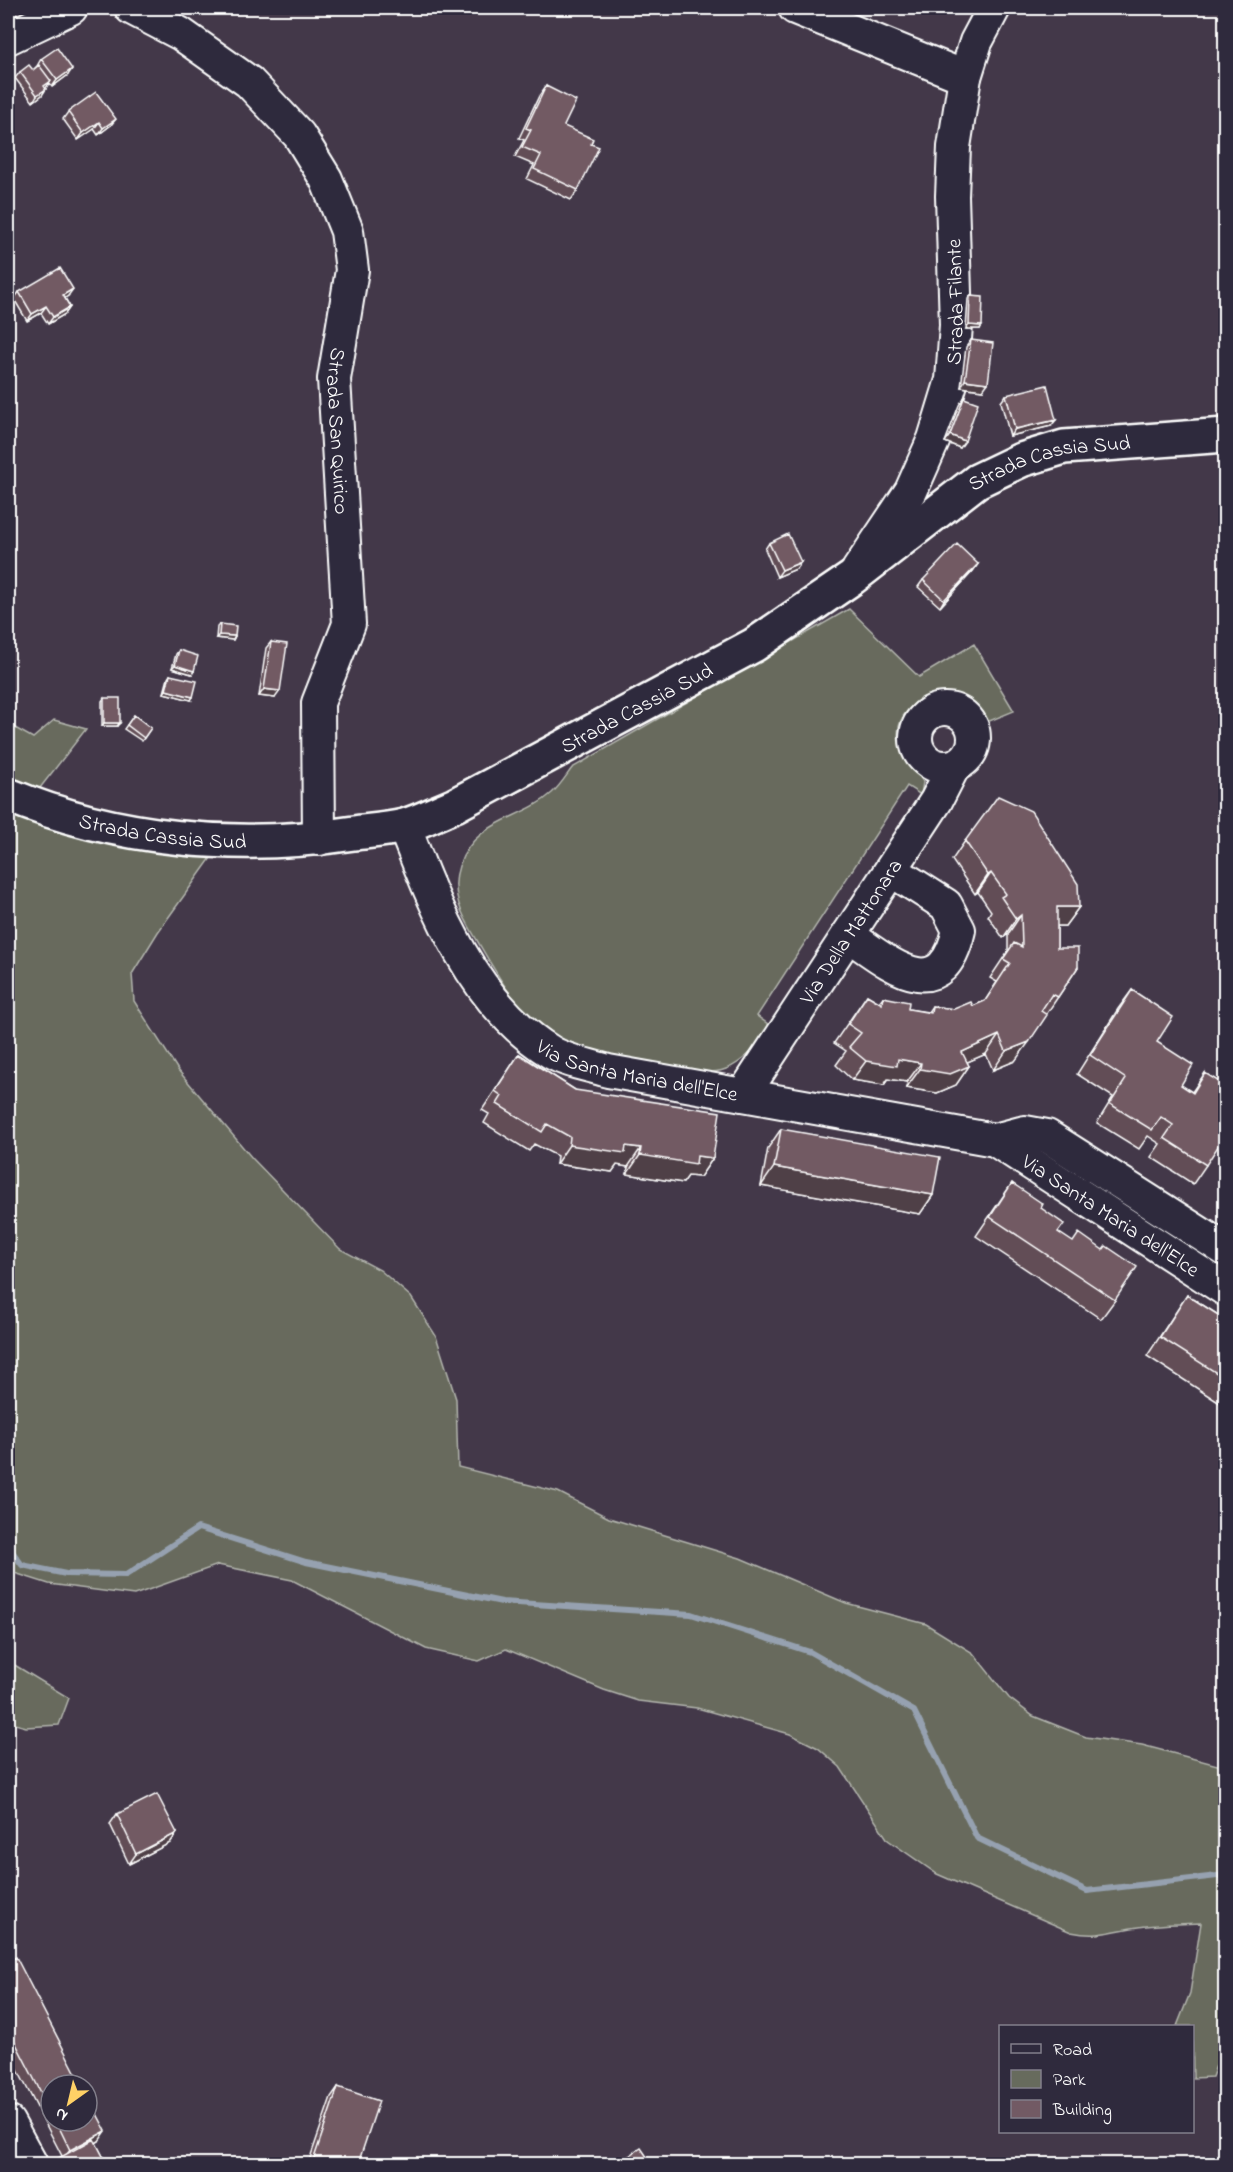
<svg xmlns="http://www.w3.org/2000/svg" width="1233" height="2172" font-family="'Indie Flower',sans-serif">
	<style>
		.green { fill: #676b5d; stroke: #b3b5ae; stroke-width: 1.5 }
		.lines { fill: none; stroke-linecap: round; stroke-linejoin: round }
		.stream { stroke: #96a1b0; stroke-width: 6 }
		.minor-casing { stroke: #fff; stroke-width: 36 }
		.major-casing { stroke: #fff; stroke-width: 38 }
		.minor { stroke: #2f2a3d; stroke-width: 32 }
		.major { stroke: #2f2a3d; stroke-width: 33 }
		.wall { fill: #624d56; stroke: #fff; stroke-width: 1.5 }
		.shaded-wall { fill: #503f46; stroke: #fff; stroke-width: 1.5 }
		.building { fill: #725a64; stroke: #fff; stroke-width: 1.5 }
		.labels { text-anchor: middle; stroke-width: 6; stroke-linejoin: round; paint-order: stroke }
		.street-label { font-size: 21px; fill: #fff; stroke: #2f2a3d }
	</style>
	<rect width="100%" height="100%" fill="#433849"/>
	<filter id="ink" filterUnits="userSpaceOnUse"><feTurbulence type="fractalNoise" baseFrequency=".0167" numOctaves="2"/><feDisplacementMap in="SourceGraphic" scale="12" xChannelSelector="R" yChannelSelector="G"/><feConvolveMatrix kernelMatrix="1 2 1 2 8 2 1 2 1" color-interpolation-filters="sRGB"/></filter>
	<g filter="url(#ink)">
		<path class="green" d="M849 609 919 677 974 644 1014 711 982 724C958 674 886 697 900 748 904 761 917 771 923 782L921 795 907 786 757 1016 772 1027C760 1042 745 1062 726 1069 691 1083 568 1049 539 1026 513 1004 495 971 478 942 464 918 449 895 459 866 475 819 521 821 552 793 560 786 566 776 572 768Z
			M54 720 86 729 36 793 8 781V724L33 738Z
			M8 805 91 833 211 858 158 932 132 974 134 1001 178 1070 252 1158 340 1249 380 1270 411 1297 436 1336 456 1399 458 1467 558 1492 609 1518 740 1558 846 1603 926 1624 973 1653 1009 1698 1033 1716 1086 1737 1142 1745 1225 1767 1226 2037 1212 2077 1193 2078 1192 2026H1177L1190 1993 1201 1923C1176 1924 1150 1924 1126 1929 1103 1933 1095 1937 1071 1932L937 1874 888 1840 840 1767 818 1748 790 1734 697 1708 638 1701 604 1690 506 1649 479 1661 426 1649 292 1580 218 1565 134 1595 49 1584 8 1571Z
			M8 1661 69 1698 59 1725 26 1727 8 1722Z"/>
		<g class="lines">
			<path class="stream" d="M8 1546 22 1565 66 1574 126 1575 198 1528 306 1562 502 1602 691 1614 810 1652 914 1711 977 1838 1087 1891 1226 1875"/>
			<g class="minor-casing">
				<g id="minor">
					<path id="s1" d="M131 8 181 34 249 82 299 135 326 179 347 231 352 270 334 379 349 624 318 703 319 839"/>
					<path d="M795 8 965 77"/>
					<path d="M8 38 71 8"/>
					<path id="s2" d="M858 570 911 491 934 439 952 380 956 325 952 196 954 147 965 77 976 42 994 8"/>
					<circle cx="945" cy="738" r="29"/>
					<path id="s3" d="M404 826C436 908 473 1004 551 1052 567 1062 590 1065 608 1071L995 1140 1226 1290"/>
					<path d="M848 935C889 963 941 1010 959 930L946 905 891 870"/>
					<path id="s4" d="M743 1095 936 801 954 766"/>
					<path d="M995 1140 1025 1132 1047 1136 1226 1250"/>
					<path d="M8 2122 31 2164"/>
				</g>
			</g>
			<g class="major-casing">
				<g id="major">
					<path id="s5" d="M8 795C116 840 238 851 354 833 370 831 388 830 404 826 421 821 438 812 455 805L754 645 852 578 977 481 1021 460 1064 447 1226 435"/>
				</g>
			</g>
			<use href="#minor" class="minor"/>
			<use href="#major" class="major"/>
		</g>
		<path class="wall" d="M41 59 68 75 52 87 49 83 42 95 33 102 15 78 20 72 33 70 37 66Z
			M546 86 564 126 591 144 578 190 571 200 527 179 534 165 515 157 524 140 519 138 539 96Z
			M68 112 111 125 98 135 94 129 78 140 63 119Z
			M19 292 68 296 65 298 70 307 65 314 48 324 41 313 27 321 14 299Z
			M970 296 980 329H966L968 299Z
			M971 340 983 390 961 387 966 347Z
			M1006 395 1051 426 1010 436 1001 402Z
			M964 398 960 448 945 442 959 405Z
			M769 543 796 569 777 577 765 549Z
			M978 564 973 571 940 607 918 587 923 580Z
			M220 624 235 636 233 640 216 638 217 627Z
			M271 642 275 698 259 696 266 648Z
			M179 650 194 671 192 674 172 668 176 654Z
			M170 675 191 700 164 693 168 678Z
			M104 698 117 726H102V701Z
			M134 715 151 728 142 741 124 729Z
			M965 841 1079 907 1065 926H1057V948L1078 967 1015 1061 993 1070 986 1054 967 1062 969 1066 956 1085 937 1093 906 1088 907 1082 888 1079 884 1085 852 1080 836 1065 846 1051 834 1043 867 995 879 1002 883 997 908 1009 928 1012 932 1006 954 1009 973 1006 985 1001 997 982 990 978 1008 951V934L1003 938 988 916 991 911 978 892 975 894 952 860Z
			M1132 990 1157 1042 1181 1085 1192 1092 1205 1073 1206 1165 1193 1184 1151 1157 1160 1144 1148 1136 1139 1149 1097 1123 1113 1097 1077 1074 1118 1009Z
			M519 1054 575 1090 713 1158 700 1177 688 1176 683 1183 627 1174 628 1167 617 1165 612 1172 556 1164 557 1156 534 1144 529 1151 484 1123 489 1114 482 1110Z
			M781 1129 933 1195 920 1214 761 1186 768 1148Z
			M1012 1183 1041 1208 1058 1232 1115 1300 1101 1319 976 1236Z
			M1187 1295 1226 1320V1407L1147 1356Z
			M117 1814 177 1833 170 1843 129 1864 110 1824Z
			M8 1961 51 2085V2121H87L99 2141 96 2143 107 2164H54L59 2158 62 2156 8 2051Z
			M338 2087 358 2164H308L331 2097Z"/>
		<path class="shaded-wall" d="M72 69 68 75 52 87 57 80Z
			M46 89 42 95 33 102 37 95Z
			M116 119 111 125 98 135 103 128Z
			M99 122 94 129 78 140 83 133Z
			M73 289 68 296 59 302 63 295Z
			M46 306 41 313 27 321 32 314Z
			M70 307 65 314 48 324 53 317Z
			M969 325 982 326 980 329H966Z
			M965 380 988 383 983 390 961 387Z
			M1056 420 1051 426 1010 436 1015 429Z
			M950 435 965 441 960 448 945 442Z
			M801 562 796 569 777 577 782 570Z
			M978 564 973 571 940 607 944 600Z
			M219 635 235 636 233 640 216 638Z
			M175 665 194 671 192 674 172 668Z
			M264 689 280 691 275 698 259 696Z
			M166 690 193 697 191 700 164 693Z
			M104 723H120L117 726H102Z
			M991 873 978 892 975 894 988 875Z
			M1057 907H1079L1065 926H1044Z
			M1021 915 1008 934 1003 938 1016 919Z
			M999 1035 986 1054 949 1070 962 1052Z
			M1029 1042 1015 1061 993 1070 1006 1051Z
			M898 1059 921 1063 907 1082 888 1079 884 1085 852 1080 866 1061Z
			M969 1066 956 1085 937 1093 906 1088 920 1069Z
			M569 1145 626 1146 641 1148 628 1167 617 1165 612 1172 556 1164Z
			M640 1155 697 1156 713 1158 700 1177 688 1176 683 1183 627 1174Z
			M774 1167 933 1195 920 1214 761 1186Z
			M177 1833 170 1843 129 1864 136 1854Z
			M106 2131 99 2141 63 2160 70 2150Z"/>
		<path class="building" d="M57 48 72 69 57 80 41 59Z
			M29 65 33 70 39 65 51 81 44 86 46 89 37 95 20 72Z
			M546 86 576 101 564 126 593 139 591 144 599 147 578 190 534 169 541 155 522 147 531 130 526 128Z
			M96 92 116 119 103 128 99 122 83 133 68 112Z
			M60 268 73 289 63 295 70 307 53 317 46 306 32 314 19 292Z
			M970 296 983 297 982 326 969 325Z
			M971 340 993 343 988 383 965 380Z
			M1047 385 1056 420 1015 429 1006 395Z
			M964 398 978 403 965 441 950 435Z
			M788 534 801 562 782 570 769 543Z
			M957 544 978 564 944 600 923 580Z
			M220 624 236 626 235 636 219 635Z
			M271 642 287 644 280 691 264 689Z
			M179 650 198 656 194 671 175 665Z
			M170 675 197 681 193 697 166 690Z
			M104 698H120V723H104Z
			M134 715 151 728 144 738 127 725Z
			M998 796 1031 811 1078 884 1079 907H1057V948H1078V967L1058 997 1052 994 1041 1011 1047 1015 1029 1042 1006 1051 999 1035 962 1052 969 1066 950 1074 920 1069 921 1063 898 1059 897 1066 866 1061 849 1047 861 1033 848 1024 867 995 882 1004 883 997 909 1002 908 1009 931 1013 932 1006 954 1009 971 1002 973 1006 985 1001 1010 963 1003 959 1014 943 1022 947 1021 915 1016 919 1001 897 1006 894 991 873 988 875 965 841Z
			M1132 990 1173 1017 1157 1042 1193 1065 1181 1085 1193 1093 1205 1073 1226 1086V1134L1206 1165 1164 1138 1173 1125 1161 1117 1152 1130 1110 1104 1126 1079 1090 1055Z
			M519 1054 575 1090 720 1112 713 1158 697 1156 696 1164 640 1155 641 1148 626 1146 625 1153 569 1145 570 1137 547 1124 542 1132 497 1104 502 1096 495 1091Z
			M781 1129 940 1157 933 1195 774 1167Z
			M1012 1183 1043 1204 1041 1208 1064 1224 1058 1232 1073 1242 1079 1233 1103 1250 1106 1246 1137 1267 1115 1300 990 1217Z
			M1187 1295 1226 1320V1379L1160 1337Z
			M157 1794 177 1833 136 1854 117 1814Z
			M16 1957 82 2085H51V2112L8 2028V1961Z
			M338 2087 379 2101 358 2164H312Z
			M87 2095 106 2131 70 2150 56 2121H87Z
			M94 2139 107 2164H62L59 2158Z
			M641 2148 652 2164H617Z"/>
	</g>
	<g class="labels">
		<g class="street-label">
			<text dy="7" stroke="none"><textPath href="#s2" startOffset="292">Strada Filante</textPath></text>
			<text dy="7" stroke="none"><textPath href="#s1" startOffset="522">Strada San Quirico</textPath></text>
			<text dy="7" stroke="none"><textPath href="#s5" startOffset="1150">Strada Cassia Sud</textPath></text>
			<text dy="7" stroke="none"><textPath href="#s5" startOffset="664">Strada Cassia Sud</textPath></text>
			<text dy="7" stroke="none"><textPath href="#s5" startOffset="160">Strada Cassia Sud</textPath></text>
			<text dy="7" stroke="none"><textPath href="#s4" startOffset="196">Via Della Mattonara</textPath></text>
			<text dy="7" stroke="none"><textPath href="#s3" startOffset="363">Via Santa Maria dell'Elce</textPath></text>
			<text dy="7" stroke="none"><textPath href="#s3" startOffset="866">Via Santa Maria dell'Elce</textPath></text>
		</g>
	</g>
	<rect width="1233" height="2172" fill="none" stroke="#2f2a3d" stroke-width="30"/>
	<rect x="15" y="15" width="1203" height="2142" fill="none" stroke="#fff" stroke-width="2" filter="url(#ink)"/>
	<rect x="999" y="2025" width="195" height="108" fill="#2f2a3d" stroke="#827f8b" stroke-width="1.5"/>
	<rect x="1011" y="2044" width="30" height="9" fill="#2f2a3d" stroke="#827f8b" stroke-width="1.5"/>
	<text x="1053" y="2055" font-size="18" fill="#ffffff">Road</text>
	<rect x="1011" y="2070" width="30" height="18" fill="#676b5d" stroke="#827f8b" stroke-width="1.5"/>
	<text x="1053" y="2085" font-size="18" fill="#ffffff">Park</text>
	<rect x="1011" y="2100" width="30" height="18" fill="#725a64" stroke="#827f8b" stroke-width="1.5"/>
	<text x="1053" y="2115" font-size="18" fill="#ffffff">Building</text>
	<g transform="translate(69 2103) rotate(214)"><circle r="28" fill="#2f2a3d" stroke="#827f8b" stroke-width="1.5"/>
	<path d="M0-4.5L10 22L0 15L-10 22Z" fill="#ffd166"/>
	<text y="-9" font-size="16" font-weight="bold" text-anchor="middle" fill="#ffffff">N</text>
	</g>
</svg>
